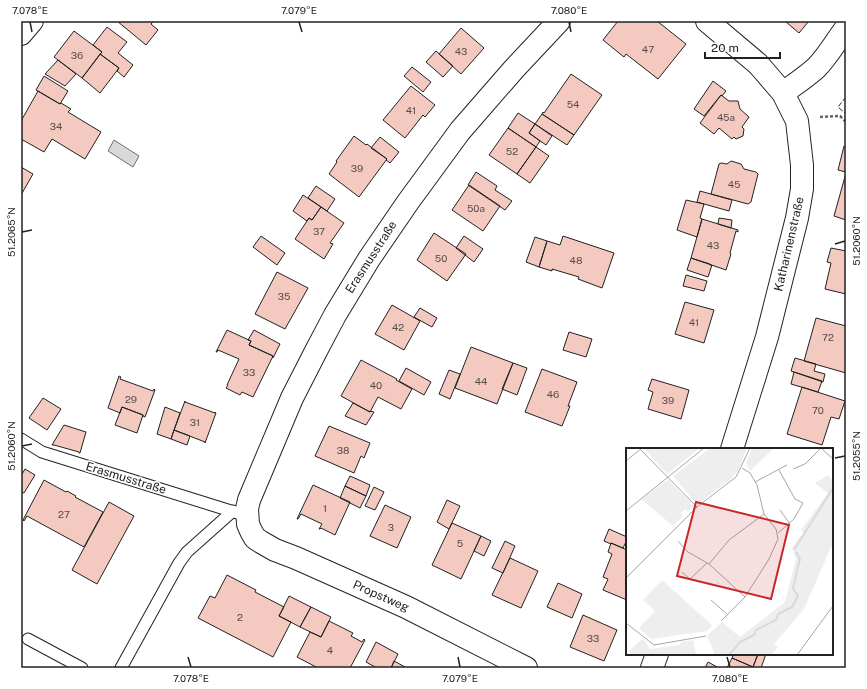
<svg xmlns="http://www.w3.org/2000/svg" width="867" height="689" font-family="'Public Sans',sans-serif">
	<style>
		.water { fill: #d9d9d9; stroke: #6f6f6f }
		.building { fill: #f3c9c0; stroke: #222 }
		.lines { fill: none; stroke-linecap: round; stroke-linejoin: round }
		.lane-casing { stroke: #222; stroke-width: 13 }
		.street-casing { stroke: #222; stroke-width: 24 }
		.path { stroke: #646464; stroke-width: 2.5; stroke-dasharray: 3 2; stroke-linecap: butt }
		.lane { stroke: #fff; stroke-width: 11 }
		.street { stroke: #fff; stroke-width: 22 }
		.fence { stroke: #222; stroke-width: 1; stroke-dasharray: 5 2; stroke-linecap: butt }
		.ticks { fill: none; stroke: #222; stroke-width: 1.5 }
		.labels { text-anchor: middle; stroke-width: 3; stroke-linejoin: round; paint-order: stroke }
		.number-label { font-size: 10px; fill: #564c4a }
		.street-label { font-size: 12px; fill: #222; stroke: #fff }
		.inset-river { fill: none; stroke: #d9d9d9; stroke-width: 2 }
		.inset-road { fill: none; stroke: #a7a7a7; stroke-width: 1 }
		.view { fill: #c62828; fill-opacity: 0.15; stroke: #c62828; stroke-width: 2 }
		.inset-edge { fill: none; stroke: #222; stroke-width: 2 }
		.neatline { fill: none; stroke: #222; stroke-width: 1.5 }
		.ticks-label { font-size: 10px; text-anchor: middle; fill: #222 }
	</style>
	<rect width="100%" height="100%" fill="#fff"/>
	<path class="water" d="M114 140 139 156 133 167 108 151Z"/>
	<path class="building" d="M117 21H154L151 24 158 30 146 45Z
		M618 21H657L686 44 658 79 626 54 624 57 603 40Z
		M787 21H809L799 33 786 22Z
		M107 27 127 42 118 53 133 65 124 77 117 71 119 68 100 54 102 52 93 45Z
		M461 28 484 48 461 74 439 54Z
		M74 31 102 52 82 78 54 57Z
		M436 51 453 66 443 77 426 62Z
		M100 54 119 68 100 93 82 78Z
		M58 60 76 74 65 86 45 74Z
		M412 67 431 82 423 92 404 76Z
		M571 74 602 95 574 135 542 114 543 112 544 113Z
		M44 76 68 91 60 104 36 90Z
		M713 81 726 91 722 96 721 95 704 116 694 109Z
		M411 86 435 105 425 117 423 115 405 138 383 120Z
		M38 91 60 104 61 103 71 109 68 112 101 132 85 159 52 139 44 152 21 139V121Z
		M721 95 729 101H738L740 109 749 117 742 127 744 129 743 136 736 139 734 137 732 139 719 128 714 134 700 123Z
		M518 113 535 124 529 133 540 141 536 147 508 128Z
		M542 114 574 135 567 145 535 124Z
		M535 124 552 136 546 145 529 133Z
		M508 128 536 147 517 174 489 155Z
		M354 136 366 145 367 144 387 159 359 197 329 174 337 162 336 161Z
		M380 137 399 152 390 163 386 160 387 159 371 148Z
		M844 146 846 147V172L838 170Z
		M536 147 549 156 530 183 517 174Z
		M731 161 741 164 744 169 756 172 758 174 751 202 748 204 711 194 719 164 721 163 727 164Z
		M21 167 33 174 21 195Z
		M476 172 497 186 495 190 512 201 505 210 468 185Z
		M846 173V220L834 216Z
		M469 185 500 206 483 231 452 210Z
		M316 186 335 199 327 211 308 198Z
		M700 191 732 200 729 211 697 202Z
		M303 195 321 207 312 220 309 218 307 221 293 211Z
		M686 200 704 204 700 218 702 219 697 237 677 230Z
		M321 207 344 223 330 243 333 244 324 259 295 239 309 218 312 220Z
		M719 218 732 220 731 228 718 224Z
		M702 219 738 230V232L736 231 730 253 731 254 726 270 691 258Z
		M434 233 466 254 447 281 417 260Z
		M261 236 285 253 277 265 253 247Z
		M464 236 483 249 474 262 456 248Z
		M563 236 614 253 602 288 578 279 579 277 552 269V271L539 267 547 241 560 245Z
		M535 237 547 241 539 267 526 262Z
		M831 248 846 251V294L825 289 831 263 827 262Z
		M691 258 710 264V265H712L708 277 687 270Z
		M277 272 308 288 285 329 255 314Z
		M686 275 707 281 704 291 683 286Z
		M685 302 714 310 704 343 675 334Z
		M392 305 420 321 404 350 375 334Z
		M420 308 437 318 432 327 414 317Z
		M816 318 846 326V373L804 361Z
		M227 330 251 341 249 345 273 356 253 397 242 392 240 395 226 388 228 385H227L239 359 218 350 217 352H216Z
		M254 330 280 344 273 358 272 357 273 356 249 345 251 341 248 340Z
		M569 332 592 339 586 357 563 350Z
		M471 347 513 363 497 404 455 388Z
		M795 358 816 364 814 371 825 374 823 382 791 371Z
		M361 360 397 379 396 380 412 389 401 409 378 397 370 412 341 396Z
		M513 363 527 368 517 395 502 389Z
		M406 368 431 382 424 395 399 381Z
		M542 369 577 382 568 406H570L562 426 525 412Z
		M449 370 460 374 450 399 439 394Z
		M794 372 822 381 818 392 791 384Z
		M119 376 121 377 120 379 153 391 154 389 155 390 145 417 143 416V415L122 407 120 413 108 408Z
		M652 379 689 390 681 419 648 409 653 392 648 390Z
		M802 387 845 401 839 419 831 417 822 445 787 434Z
		M43 398 61 409 47 430 29 418Z
		M185 401V402L215 413V412L216 413 205 443V442L174 430Z
		M353 403 370 412V411L374 412 366 425 345 416Z
		M122 407 143 415 137 433 115 425Z
		M165 407 180 413 171 439 157 434Z
		M64 425 86 432 80 453H79V452L54 445H52Z
		M329 426 370 443 364 458 361 456 354 473 315 456Z
		M174 430 190 436 187 445 171 439Z
		M25 469 35 475 24 493 21 492V476Z
		M350 476 370 485 366 496 345 486Z
		M44 480 66 492 67 491 76 496 75 497 103 512 84 547 27 516 24 521 23 520Z
		M313 485 350 502 335 535 321 528 320 529H319L322 524 301 514 298 519H297Z
		M345 486 366 496 360 508 340 498Z
		M374 487 384 492 375 510 365 506Z
		M447 500 460 506 449 529 437 522Z
		M109 502 134 516 97 584 72 570Z
		M385 505 411 517 397 548 370 536Z
		M452 523 481 536 461 579 432 565Z
		M609 529 627 537V540L623 548 611 543V544L604 541Z
		M481 536 491 541 484 556 474 551Z
		M505 541 515 546 503 573 492 568Z
		M611 543 627 550V600L603 590 608 579 603 577 612 554 608 552Z
		M510 558 538 571 521 608 492 595Z
		M227 575 256 590 255 592 284 607 279 616 291 622 273 657 198 618 210 596 215 598Z
		M558 583 582 594 572 618 547 607Z
		M289 596 311 607 300 627 279 616Z
		M311 607 331 617 321 637 300 627Z
		M583 615 617 630 604 661 570 647Z
		M329 621 353 633 351 636 362 642 364 639 365 640 350 668H318L297 657 310 632 321 637Z
		M376 642 398 654 391 668H377L366 662Z
		M734 654H758L753 667 732 658Z
		M758 654H766L761 668H755L753 667Z
		M732 658 753 667 752 668H727Z
		M394 661 407 668H391Z
		M708 662 719 668H705Z"/>
	<g class="lines">
		<g class="lane-casing">
			<path id="lane" d="M21 439 42 452 247 516
				M28 639 82 668
				M121 668 179 563 187 552 233 511"/>
		</g>
		<g class="street-casing">
			<path id="street" d="M707 21 758 64 783 93 797 121 802 165V189L797 218 767 337 732 449
				M21 34 32 21
				M783 93C794 85 806 77 816 68 828 56 836 41 846 28
				M526 668 406 607 296 558 275 550 261 542 255 538 251 531 248 524 247 509 249 500 292 398 316 351 335 315 369 259 408 202 460 131 514 69 559 21
				M652 668 657 654"/>
		</g>
		<path class="path" d="M820 117 840 116 846 122"/>
		<use href="#lane" class="lane"/>
		<use href="#street" class="street"/>
		<path class="fence" d="M846 97 838 107 846 114"/>
	</g>
	<path class="ticks" d="M30 22 32 32M299 22 302 32M569 22 571 32M22 232 32 230M835 244 845 241M22 446 32 444M835 458 845 456M188 657 191 667M458 657 460 667M727 657 730 667"/>
	<g class="labels">
		<g class="number-label">
			<text x="648" y="53">47</text>
			<text x="461" y="55">43</text>
			<text x="77" y="59">36</text>
			<text x="573" y="108">54</text>
			<text x="411" y="114">41</text>
			<text x="726" y="121">45a</text>
			<text x="56" y="130">34</text>
			<text x="512" y="155">52</text>
			<text x="357" y="172">39</text>
			<text x="734" y="188">45</text>
			<text x="476" y="212">50a</text>
			<text x="319" y="235">37</text>
			<text x="713" y="249">43</text>
			<text x="441" y="262">50</text>
			<text x="576" y="264">48</text>
			<text x="284" y="300">35</text>
			<text x="694" y="326">41</text>
			<text x="398" y="331">42</text>
			<text x="828" y="341">72</text>
			<text x="249" y="376">33</text>
			<text x="481" y="385">44</text>
			<text x="376" y="389">40</text>
			<text x="553" y="398">46</text>
			<text x="131" y="403">29</text>
			<text x="668" y="404">39</text>
			<text x="818" y="414">70</text>
			<text x="195" y="426">31</text>
			<text x="343" y="454">38</text>
			<text x="325" y="512">1</text>
			<text x="64" y="518">27</text>
			<text x="391" y="531">3</text>
			<text x="460" y="547">5</text>
			<text x="240" y="621">2</text>
			<text x="593" y="642">33</text>
			<text x="330" y="654">4</text>
		</g>
		<g class="street-label">
			<text transform="translate(789 244) rotate(-77)" y="4">Katharinenstraße</text>
			<text transform="translate(371 257) rotate(-57)" y="4">Erasmusstraße</text>
			<text transform="translate(126 478) rotate(17)" y="4">Erasmusstraße</text>
			<text transform="translate(381 596) rotate(24)" y="4">Propstweg</text>
		</g>
	</g>
	<g transform="translate(626 448)">
		<rect width="207" height="207" fill="#fff"/>
		<path d="M18 0H74L41 26ZM84 0H121L113 21 105 31 74 54 68 53 47 28ZM126 0H148L124 23 120 15ZM202 27 207 33V100L205 99 178 161 148 196 152 199 146 207H89L81 188 96 174 114 189 159 154 170 111 166 100 177 85 175 82 202 45 189 35ZM42 32 68 57 62 64 59 61 55 65 57 68 47 78 15 51ZM36 132 86 177 81 183 25 191 13 180 29 163 17 152ZM17 190 24 201 54 197 55 194 67 192 70 207H5L3 203Z" fill="#eee"/>
		<path class="inset-river" d="M168 102 207 40M103 207 114 194 128 187 130 182 150 172 152 166 166 159 172 148 167 140 174 111 170 104"/>
		<path class="inset-road" d="M13 0 71 59M195 0 207 11M0 13 16 0M167 21 179 16 195 0M129 34 161 17M154 62 164 76M0 63 78 0M152 85 168 71 177 55 169 51 153 22M52 93 62 104 83 116M83 116 103 92 138 66M83 116 119 149M56 124 64 131 81 115M0 130 71 59 110 29 124 0M85 152 102 167M95 173 119 149 143 111 152 91 150 81 138 66 131 37 124 25 116 20M0 175 28 197 80 188M171 207 207 158"/>
		<path class="view" d="M70 54 163 77 145 151 51 128Z"/>
		<rect width="207" height="207" class="inset-edge"/>
	</g>
	<rect width="867" height="689" fill="none" stroke="#ffffff" stroke-width="44"/>
	<path d="M705 52v6h75v-6" fill="none" stroke="#222222" stroke-width="2"/>
	<text x="711" y="52" font-size="12" fill="#222222" stroke="#ffffff" stroke-width="3" paint-order="stroke">20 m</text>
	<rect x="22" y="22" width="823" height="645" class="neatline"/>
	<g class="ticks-label">
		<text x="30" y="14">7.078°E</text>
		<text x="299" y="14">7.079°E</text>
		<text x="569" y="14">7.080°E</text>
		<text transform="translate(11 232) rotate(-90)" y="4">51.2065°N</text>
		<text transform="translate(856 241) rotate(-90)" y="4">51.2060°N</text>
		<text transform="translate(11 446) rotate(-90)" y="4">51.2060°N</text>
		<text transform="translate(856 456) rotate(-90)" y="4">51.2055°N</text>
		<text x="191" y="682">7.078°E</text>
		<text x="460" y="682">7.079°E</text>
		<text x="730" y="682">7.080°E</text>
	</g>
</svg>
